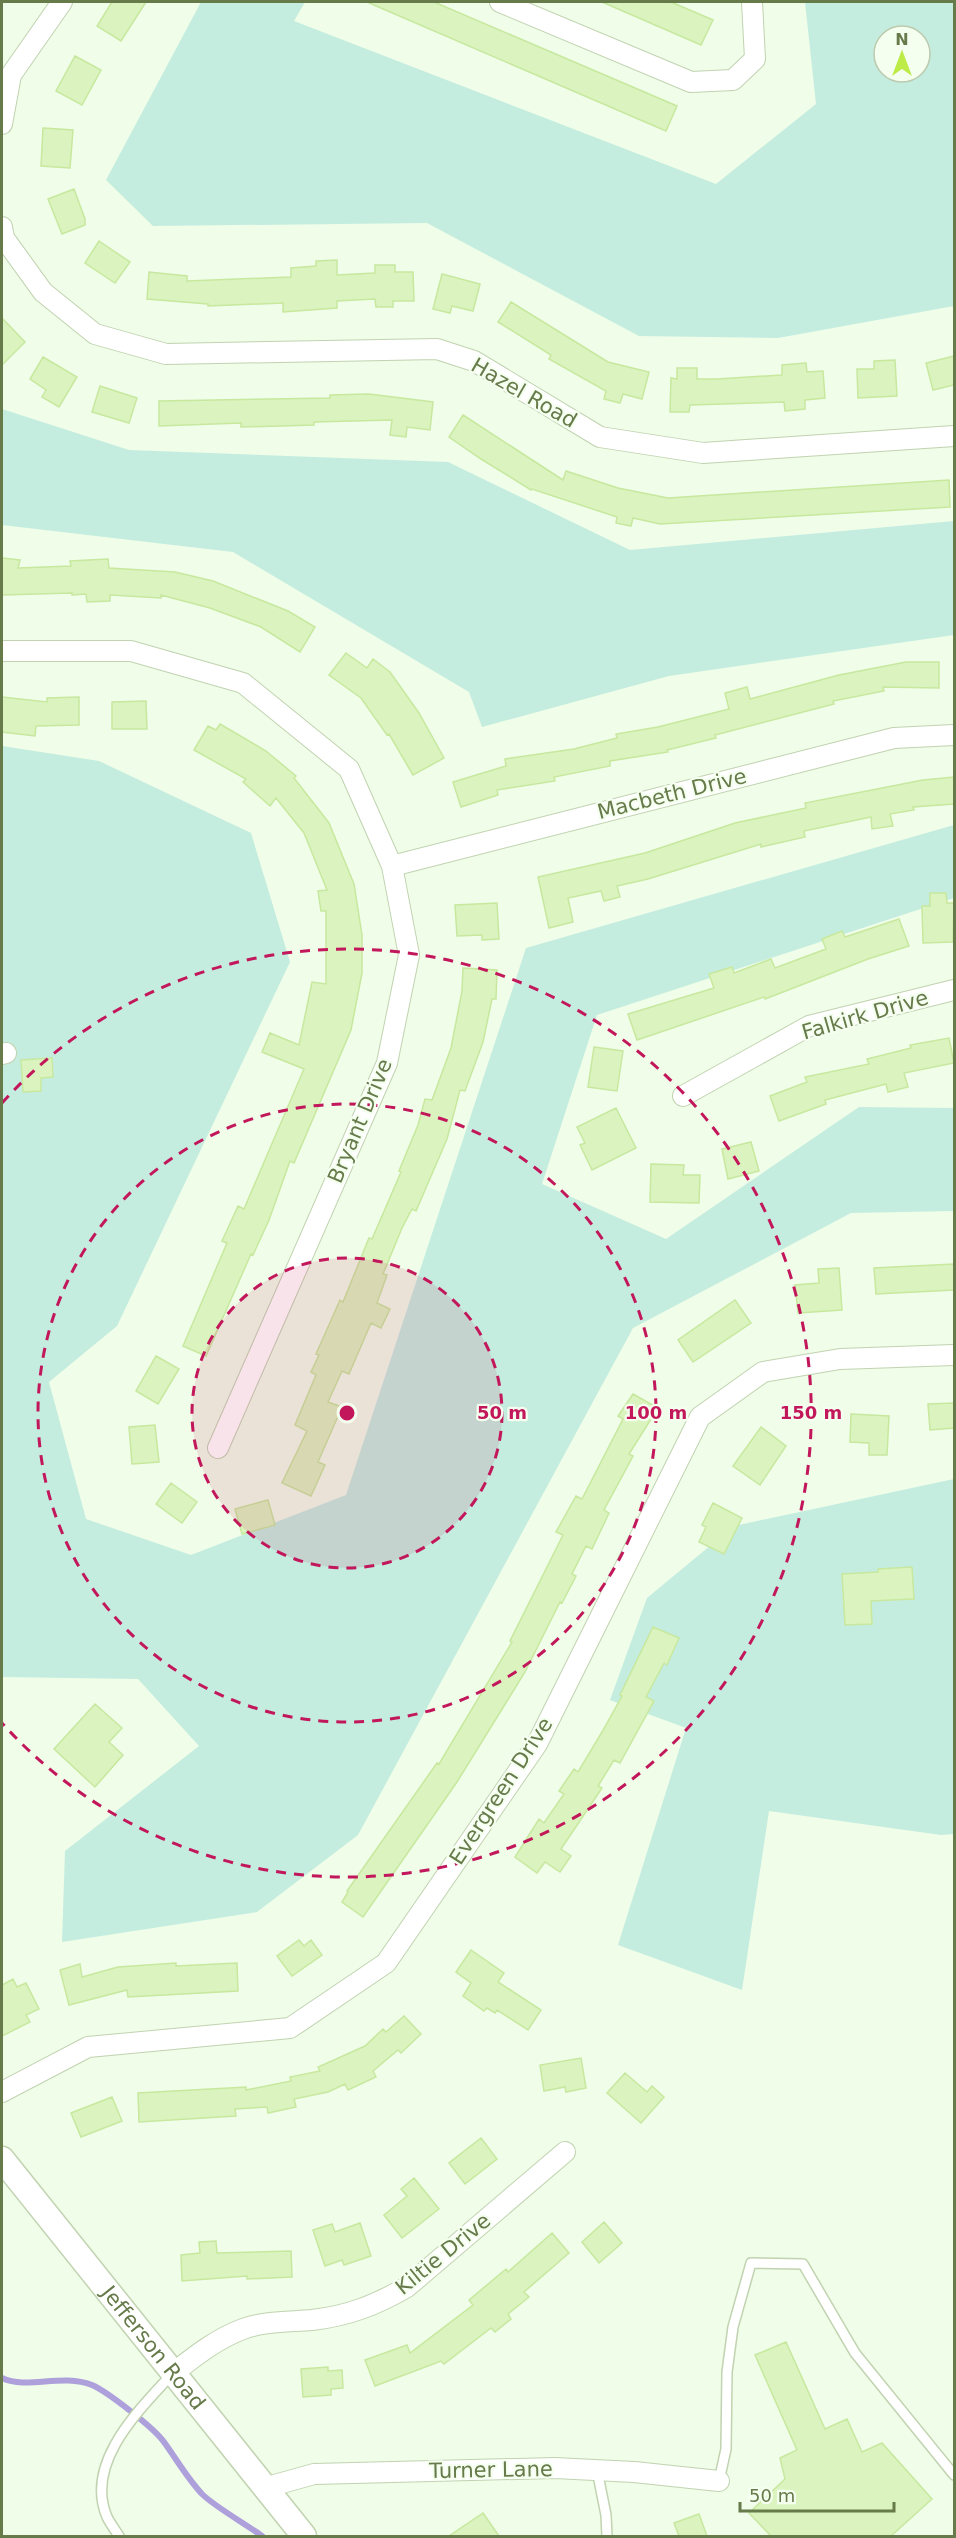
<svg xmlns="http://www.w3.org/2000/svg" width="956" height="2538" font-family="'DejaVu Sans',sans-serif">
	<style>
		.green { fill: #c5eddf; fill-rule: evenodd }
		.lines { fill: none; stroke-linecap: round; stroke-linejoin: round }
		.stream { stroke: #aea1db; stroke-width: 6 }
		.building { fill: #dbf4bf; stroke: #c7e89e; stroke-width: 1.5 }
		.service-casing { stroke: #c1d3b0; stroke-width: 12 }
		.minor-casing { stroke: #c1d3b0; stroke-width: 22 }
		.tertiary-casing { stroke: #c1d3b0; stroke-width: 27 }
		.service { stroke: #fff; stroke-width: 9 }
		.minor { stroke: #fff; stroke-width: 20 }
		.tertiary { stroke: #fff; stroke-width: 24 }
		.ring { fill: none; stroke: #c2185b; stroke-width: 3; stroke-dasharray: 10 8 }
		.labels { text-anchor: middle; stroke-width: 4.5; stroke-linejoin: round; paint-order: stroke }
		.street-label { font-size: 21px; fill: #667a4a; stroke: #f5fff0 }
		.centre { fill: #c2185b; stroke: #f5fff0; stroke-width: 3 }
		.ring-label { font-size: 18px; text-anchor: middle; font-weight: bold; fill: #c2185b; stroke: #f5fff0; stroke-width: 4.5; stroke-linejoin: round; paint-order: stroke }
	</style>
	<rect width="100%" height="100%" fill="#effde9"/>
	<path class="green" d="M201 2H305L294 21 716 184 816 104 805 2H954V306L778 338 639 336 427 223 153 226 106 180ZM884 36H920V72H884Z
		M2 409 129 450 448 462 630 550 954 521V635L669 676 482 727 469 692 233 552 2 525Z
		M2 746 99 761 251 833 290 962 117 1326 49 1382 86 1519 191 1555 346 1495 526 948 954 825V898L597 1015 542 1184 666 1239 859 1107 954 1108V1211L851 1213 633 1328 358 1835 257 1912 62 1942 65 1851 199 1746 138 1679 2 1677Z
		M954 1479V1834L941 1835 769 1811 742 1990 618 1945 686 1728 610 1700 647 1598 734 1526Z"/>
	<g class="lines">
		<path class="stream" d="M2 2378C28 2390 61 2373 92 2385 108 2392 154 2428 164 2442 177 2460 187 2478 202 2494 215 2507 246 2524 262 2536"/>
	</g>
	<path class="building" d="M112 2H146L121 41 97 26Z
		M367 2H434L677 106 666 131Z
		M602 2H671L713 20 701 45Z
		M75 56 101 70 82 105 56 91Z
		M43 128 73 130 70 168 41 166Z
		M74 189 85 219V225L62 234 48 199Z
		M99 241 130 262 115 283 85 263Z
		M337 260V275L375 273V265H395V272H413L414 301H393V307H376L375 299 337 301V308L283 312V303L208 306V304L147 299 149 272 187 276V281L291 277V268L316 266V261Z
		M442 274 480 284 473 311 452 306 450 313 433 309Z
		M511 302 608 362 649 372 642 399 623 394 620 403 604 399 606 391 549 359 551 355 498 322Z
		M2 318 25 342 2 365Z
		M954 356V385L933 390 926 363Z
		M43 357 77 377 59 407 42 397 46 390 30 379Z
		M895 360 897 396 858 398 857 369H874V361Z
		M806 363 807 372 823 371 825 398 805 400V409L785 411 784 402 690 405 689 412H670L671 378 677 379V368H697V379H717L782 375V365Z
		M100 386 137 398 129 423 92 412Z
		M369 394 433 402 430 430 407 427 406 437 390 435 392 420 314 422V425L241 427V423L159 426V401L330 398V395Z
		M463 415 563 480 566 471 618 488 668 498 949 480 950 507 660 524 633 518 631 526 616 523 617 517 532 489 531 490 481 459 449 437Z
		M2 558 20 560 18 568 71 566 70 561 108 559 109 568 175 572 213 581 288 611 315 627 300 652 261 627 210 608 161 595V598L110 595V601L87 602 86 594 72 595V593L2 595Z
		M346 653 367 668 373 659 390 672 419 713 444 758 413 775 389 734 387 735 361 698 329 675Z
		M906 662H939V688L883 687 884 691 833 701 834 704 715 735 716 738 667 750 668 752 610 761V766L554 777 555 781 497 790 498 795 461 807 453 782 506 766 505 759 574 749 617 738 616 734 658 727 729 709 725 693 747 687 750 699 839 675Z
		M2 697 47 702V698L79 697V725L36 726 35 736 2 732Z
		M146 701 147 729H112V702Z
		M220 724 266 751 296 776 294 778 329 823 354 884 362 935V973L351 1030 294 1163 290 1161 269 1220 253 1255 251 1254 206 1356 183 1346 227 1243 222 1241 238 1206 244 1209 304 1069 262 1052 270 1033 299 1045 312 982 326 984V911H321L318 891 327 890 304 833 276 798 270 806 243 782 246 779 194 750 208 726 216 730Z
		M954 777V804L913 807 914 810 890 814 893 826 872 829 871 817 804 831 805 837 761 847V844L648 879 617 886 620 897 604 901 601 891 568 898 573 922 549 928 538 877 645 853 735 823 806 808 805 803 923 780Z
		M930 893H946L947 903H954L953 942 923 943 922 906H930Z
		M497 903 499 939 482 940V935L457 936 455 905Z
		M899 919 909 946 868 959 765 999 764 997 637 1040 628 1014 714 988 709 974 732 967 734 973 771 959 775 968 826 949 822 939 842 931 845 937Z
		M463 968 497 970 496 999H492L483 1042 465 1091 460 1090 447 1139 416 1211 412 1209 402 1228 383 1274 387 1275 377 1303 390 1309 381 1328 371 1323 349 1374 342 1371 328 1402 342 1407 318 1462 325 1465 311 1496 282 1483 307 1431 295 1425 316 1375 311 1372 319 1355 316 1354 340 1300 343 1302 369 1238 372 1239 401 1172 399 1171 418 1125 425 1099 432 1100 451 1048 462 991Z
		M949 1038 954 1063 904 1073 908 1087 888 1092 886 1084 825 1100 826 1104 779 1121 770 1096 807 1082 805 1077 869 1064 867 1059 911 1048 910 1045Z
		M594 1047 623 1051 617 1091 588 1087Z
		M52 1058 53 1077 41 1078V1091L23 1092 21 1060Z
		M616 1108 636 1148 592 1170 580 1145 585 1143 577 1127Z
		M751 1142 759 1171 728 1179 722 1149Z
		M651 1164 684 1165 683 1175H700L699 1203 650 1202Z
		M954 1264V1290L876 1294 874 1268Z
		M839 1268 842 1310 798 1313 795 1285 819 1283 818 1269Z
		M735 1300 751 1323 693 1362 678 1340Z
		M156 1356 179 1369 158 1404 136 1391Z
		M633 1394 658 1408 629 1454 633 1456 604 1510 609 1513 592 1549 586 1546 572 1574 576 1576 562 1603 560 1602 525 1672 457 1782 363 1917 342 1902 348 1892 347 1891 437 1763 439 1764 512 1642 510 1641 563 1535 556 1532 576 1496 582 1499 623 1419 618 1416Z
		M954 1403V1428L930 1430 928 1404Z
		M851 1414 889 1416 887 1455H869V1443L850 1442Z
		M155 1425 159 1462 132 1464 129 1427Z
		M761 1427 786 1446 760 1485 733 1466Z
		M171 1483 197 1502 182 1523 156 1504Z
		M268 1500 275 1525 242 1534 235 1509Z
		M713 1503 742 1518 724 1554 699 1542 706 1527 702 1525Z
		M912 1567 914 1599 871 1601 872 1624 845 1625 842 1574 878 1572V1569Z
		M653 1627 679 1638 667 1665 664 1663 646 1697 654 1701 620 1763 614 1760 598 1786 602 1788 561 1849 571 1856 560 1872 545 1862 537 1873 515 1857 539 1819 544 1823 564 1794 559 1791 574 1769 578 1772 602 1732 622 1696 620 1695Z
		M95 1704 122 1728 109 1742 123 1755 95 1787 54 1749Z
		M299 1940 304 1946 311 1940 322 1955 292 1976 277 1956Z
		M471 1950 504 1973 498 1982 541 2010 528 2030 497 2010 495 2013 487 2008 484 2011 463 1996 471 1983 456 1972Z
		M176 1963V1966L237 1963 238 1991 128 1997 127 1990 69 2005 60 1970 80 1964 82 1977 118 1967Z
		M13 1979 17 1987 26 1983 39 2009 26 2015 30 2022 2 2036V1985Z
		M404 2016 421 2034 401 2053 398 2050 373 2071 376 2077 348 2090 345 2084 328 2092 294 2099 296 2107 268 2113 267 2107 235 2109 236 2116 139 2122 138 2093 246 2087V2090L291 2081 290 2077 320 2071 318 2067 365 2046 383 2029 386 2032Z
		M581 2058 586 2088 566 2092 565 2087 544 2091 540 2065Z
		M625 2073 647 2092 652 2086 664 2097 641 2123 607 2093Z
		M112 2097 122 2121 81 2137 71 2113Z
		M481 2138 497 2159 465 2184 449 2163Z
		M414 2178 439 2209 402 2238 384 2215 407 2196 401 2189Z
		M604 2222 622 2243 599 2263 582 2242Z
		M360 2223 371 2256 344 2265 342 2260 325 2266 313 2230 332 2224 335 2232Z
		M552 2233 569 2253 524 2292 529 2297 508 2314 511 2319 495 2332 491 2328 444 2364 441 2361 375 2386 365 2360 407 2345 410 2353 473 2305 469 2300 506 2269 508 2272Z
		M216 2241 217 2253 291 2251 292 2277 247 2279V2276L182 2281 181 2255 200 2253 199 2242Z
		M786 2342 825 2429 847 2419 862 2452 882 2443 932 2499 891 2536H771L749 2513 785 2479 780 2458 797 2450 755 2355Z
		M328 2367V2371L342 2370 343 2388 331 2389V2395L303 2397 301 2369Z
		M483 2513 499 2536H449Z
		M699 2514 707 2536H679L674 2523Z"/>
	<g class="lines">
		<g class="service-casing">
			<path id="service" d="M597 2470 606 2515 607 2536
				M719 2481 726 2449 727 2372 733 2327 751 2263 803 2264 855 2353 954 2475
				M119 2536C115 2530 110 2523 107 2517 84 2463 139 2410 172 2374"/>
		</g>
		<g class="minor-casing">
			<path id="minor" d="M500 2 691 82 733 80 755 59 752 2
				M2 124 11 75 62 2
				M2 227 4 238 43 292 95 334 166 354 437 349 474 361 600 437 703 453 954 436
				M2 651H131L243 683 349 769 392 866 409 955 387 1063 218 1448
				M392 866 894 738 954 735
				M2 1054 6 1053
				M683 1096 809 1026 954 990
				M2 2092 88 2047 290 2028 386 1963 537 1744 700 1417 763 1372 840 1359 954 1355
				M172 2374C194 2357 216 2339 243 2329 265 2321 289 2322 312 2320 348 2316 376 2305 407 2287L565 2152
				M264 2488 314 2474 555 2468 634 2472 719 2481"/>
		</g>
		<g class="tertiary-casing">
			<g id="tertiary">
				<path id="s1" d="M2 2159 304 2536"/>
			</g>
		</g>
		<use href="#service" class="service"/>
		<use href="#minor" class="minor"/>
		<use href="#tertiary" class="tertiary"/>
	</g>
	<circle cx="347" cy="1413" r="155" fill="#c2185b" fill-opacity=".12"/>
	<g class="ring">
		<circle cx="347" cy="1413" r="155"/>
		<circle cx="347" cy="1413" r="309"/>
		<path d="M2 1103A464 464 0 1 1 2 1723"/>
	</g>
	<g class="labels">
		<g class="street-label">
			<text transform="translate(524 393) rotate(30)" y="7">Hazel Road</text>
			<text transform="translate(672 794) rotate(-14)" y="7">Macbeth Drive</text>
			<text transform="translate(865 1015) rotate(-16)" y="7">Falkirk Drive</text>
			<text transform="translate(360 1121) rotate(-67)" y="7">Bryant Drive</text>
			<text transform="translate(501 1791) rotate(-57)" y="7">Evergreen Drive</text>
			<text transform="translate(443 2254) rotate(-39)" y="7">Kiltie Drive</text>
			<text dy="7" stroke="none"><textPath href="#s1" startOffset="242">Jefferson Road</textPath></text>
			<text transform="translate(491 2470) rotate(-1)" y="7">Turner Lane</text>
		</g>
	</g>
	<circle cx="347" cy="1413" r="9" class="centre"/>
	<g class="ring-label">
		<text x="502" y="1419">50 m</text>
		<text x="656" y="1419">100 m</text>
		<text x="811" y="1419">150 m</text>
	</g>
	<rect width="956" height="2538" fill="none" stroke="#667a4a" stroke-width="6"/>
	<g transform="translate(902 54)"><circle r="28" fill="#f5fff0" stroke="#bccaae" stroke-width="1.5"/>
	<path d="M0-4.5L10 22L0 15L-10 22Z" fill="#bdec49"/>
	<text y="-9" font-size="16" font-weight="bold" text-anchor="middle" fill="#667a4a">N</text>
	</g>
	<path d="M740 2502v9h154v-9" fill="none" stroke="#667a4a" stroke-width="3"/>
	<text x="749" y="2502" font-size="18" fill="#667a4a" stroke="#f5fff0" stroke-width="4.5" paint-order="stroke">50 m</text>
</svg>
